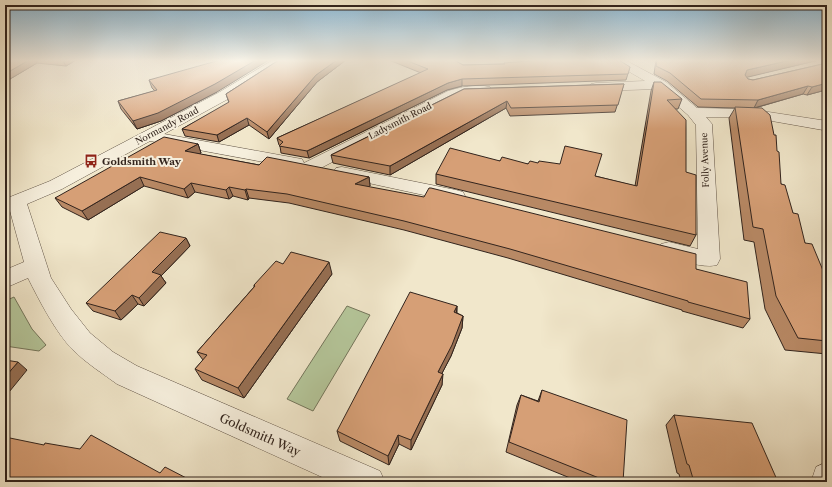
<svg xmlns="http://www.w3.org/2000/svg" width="832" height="487" font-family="'Libre Caslon Text',serif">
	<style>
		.green { fill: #b5c79b; stroke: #74765c }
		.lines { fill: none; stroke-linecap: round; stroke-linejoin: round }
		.street-casing { stroke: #625548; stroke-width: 1 }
		.street { fill: #f6efdd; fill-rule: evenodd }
		.wall { fill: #b88965; stroke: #32241d }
		.shaded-wall { fill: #966f53; stroke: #32241d }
		.building { fill: #d69f76; stroke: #32241d }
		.labels { text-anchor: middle; stroke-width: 4; stroke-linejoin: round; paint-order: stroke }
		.far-street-label { font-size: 9px; fill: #32241d; stroke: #f6efdd }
		.poi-label { font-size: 10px; font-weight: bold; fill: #32241d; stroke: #f6efdd; text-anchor: start }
		.near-street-label { font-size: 12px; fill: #32241d; stroke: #f6efdd }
	</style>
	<rect width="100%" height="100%" fill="#f1e7cb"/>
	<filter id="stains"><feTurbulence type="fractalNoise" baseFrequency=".005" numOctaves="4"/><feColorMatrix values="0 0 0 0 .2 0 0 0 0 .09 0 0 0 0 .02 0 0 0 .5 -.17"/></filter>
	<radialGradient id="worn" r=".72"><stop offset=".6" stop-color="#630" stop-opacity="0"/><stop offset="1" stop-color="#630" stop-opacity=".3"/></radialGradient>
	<path class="green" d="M14 297 32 329 46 345 39 351 5 346V301Z
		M347 306 370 315 313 411 287 399Z"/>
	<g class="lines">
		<g class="street-casing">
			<path id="street" d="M273 60H288L228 99 164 134 296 158 302 159 304 163 448 91C461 87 476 84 490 87L492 90 490 93C479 96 468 93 458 97L317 170 311 171 305 170 302 166 296 168 150 141 62 189 27 204 51 278 71 309 90 333 113 352 137 366 380 471 385 482H333L117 384C102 373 86 363 73 350 56 333 39 300 28 278L5 288V270L24 262 10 211 5 212V199L50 181 218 93Z
				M609 60H625L666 82 697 108 749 109 827 121V129L823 130 749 117H706L712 124 720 259 717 265C702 269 677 259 661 254L658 249 661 244 669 242 698 249 696 125 688 115 658 89 596 91 591 90 589 87 591 84 596 83 645 81Z
				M342 167 456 190 463 192 465 196 463 200 456 202 336 176 333 172 336 168Z
				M827 462V482H811L816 467Z"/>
		</g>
		<use href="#street" class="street"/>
	</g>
	<path class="wall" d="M5 60H76L66 66 37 63 5 82Z
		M279 60H346L317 82 269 139 249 125 219 142 185 136 182 129 229 103 226 94Z
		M389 60H454L463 65 504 64V63L630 67 626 80 462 86 447 90 309 158 281 153 280 146 279 145 277 138 421 73Z
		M656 60H819L746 77 748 79 753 80 827 63V93L822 91 807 95 803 94 755 108 781 184 805 243 827 280V354L785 350 765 309 754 242 744 240 729 118 735 108 698 107 667 81 654 74Z
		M149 80 217 92 161 121 137 129 121 109 118 101 155 91 152 88Z
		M654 82 682 99 678 109H675L696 235 690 246 436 184V174L500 161 528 164 595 176 635 186 651 91Z
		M624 84 615 112 510 116 506 108 390 175 333 163 331 155 464 89Z
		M198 144 201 153 199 154 259 165 369 177 370 186 368 187 696 269 750 319 743 328 682 311V310L508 258 404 230 289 203 249 198 248 200 233 196 229 199 195 192 188 198 144 186 88 220 62 207 55 198Z
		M186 238 190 246 161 276 166 283 144 306 138 304 121 320 93 311 86 303Z
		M283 264 332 274 244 398 202 380 195 369 203 360 197 352 254 287V285Z
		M457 306V313L463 316 462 328 451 356 442 373V385L411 450 399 444 389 465 340 441 337 431Z
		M542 390 623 482H580L506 452 517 405 521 395 538 401Z
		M674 415 778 482H681L679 474 677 473 666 425Z"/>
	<path class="shaded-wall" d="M29 60H36L37 63 5 82V74Z
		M76 60 66 66 63 61Z
		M256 60H269L217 92 161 121 137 129 133 121Z
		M337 60H346L317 82 269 139 267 132 316 75Z
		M791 60H819L744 78 747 70Z
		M462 79V86L447 90 309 158 307 151 448 83Z
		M827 83 822 91 807 95 812 87Z
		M808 86 803 94 754 108 758 100Z
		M507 101 506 108 390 175V166Z
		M247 118 249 125 219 142 217 135Z
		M198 144 201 153 188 160 185 151Z
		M140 177 144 186 88 220 82 211Z
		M369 177 370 186 356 193 355 184Z
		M191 183 195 192 188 198 184 189Z
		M229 187 233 196 229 199 226 190Z
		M246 189 249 198 248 200 245 190Z
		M186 238 190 246 161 276 166 283 144 306 139 298 152 272Z
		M329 262 332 274 244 398 238 388Z
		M132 295 138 304 121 320 115 311Z
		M457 306 456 317 454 312Z
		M463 316 462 328 451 356 437 383 438 372Z
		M18 362 27 370 5 397V377Z
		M443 374 442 385 411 450V440Z
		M398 435 399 444 389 465 388 456Z"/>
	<path class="building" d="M5 60H29L5 74Z
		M220 60H256L215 84 158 113 133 121 118 101 157 90 149 80Z
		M279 60H337L316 75 267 132 247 118 217 135 182 129 229 102 226 94Z
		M405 60H454L463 65 505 64 504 63 541 60H619L630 67 628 74 462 79 448 83 307 151 279 146 283 142 277 138 428 69Z
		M657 60H791L747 70 745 75 748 79 753 80 827 63V83L812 87 808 86 758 100 701 99 670 73 656 66Z
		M654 82H661L682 99 667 100 686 120V172L696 175V235L436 174 450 148 500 161 502 157 528 164 530 161 538 163 539 161 560 164 565 146 602 154 595 176 637 186Z
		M624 84 618 105 511 108 507 101 390 166 331 155 464 89Z
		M735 107 762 108 770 115 774 135H776L777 151 779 152 781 184 785 185 793 213 798 214 805 243 812 244 827 280V341L798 338 776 296 763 229 753 227Z
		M164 137 198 144 185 151 259 165 267 157 369 177 355 184 424 197 429 188H431L696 254V269L747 282 750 319 688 302V301L510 249 404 221 287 194 246 189 245 190 229 187 226 190 191 183 184 189 140 177 82 211 55 198Z
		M160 232 186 238 152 272 161 275 139 298 132 295 115 311 86 303Z
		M291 252 329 262 238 388 195 369 207 355 197 352 255 286 254 285 276 261 283 264Z
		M410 292 457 306 454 312 463 316 452 345 438 372 443 374 411 440 398 435 388 456 337 431Z
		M5 360 18 362 5 377Z
		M542 390 627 420 623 482H609L509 442 521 395 539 402Z
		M674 415 752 423 778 482H694L689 465 687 464Z
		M91 435 160 473 165 467 194 482H5V437L44 445 45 443 80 449Z"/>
	<linearGradient id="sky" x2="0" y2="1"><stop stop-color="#89b8d6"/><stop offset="0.47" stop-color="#f9f4e8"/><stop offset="1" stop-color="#f9f4e8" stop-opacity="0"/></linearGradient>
	<rect width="832" height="129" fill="url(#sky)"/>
	<defs>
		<g id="bus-bare" transform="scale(1.08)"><path d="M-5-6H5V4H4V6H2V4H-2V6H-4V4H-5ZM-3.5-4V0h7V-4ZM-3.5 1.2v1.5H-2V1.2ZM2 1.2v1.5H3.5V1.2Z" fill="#8f2418" stroke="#f6efdd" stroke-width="2.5" paint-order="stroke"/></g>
	</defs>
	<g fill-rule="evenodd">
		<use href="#bus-bare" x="91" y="161"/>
	</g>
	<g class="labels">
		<g class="far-street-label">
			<text transform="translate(400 121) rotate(-27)" y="3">Ladysmith Road</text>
			<text transform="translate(167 126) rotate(-28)" y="3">Normandy Road</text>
			<text transform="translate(705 160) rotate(-92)" y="3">Folly Avenue</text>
		</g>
		<g class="poi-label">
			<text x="102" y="165">Goldsmith Way</text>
		</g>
		<g class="near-street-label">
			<text transform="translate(260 435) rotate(24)" y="4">Goldsmith Way</text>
		</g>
	</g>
	<rect width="832" height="487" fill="none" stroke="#f1e7cb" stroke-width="20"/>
	<rect x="6" y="6" width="820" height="475" fill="none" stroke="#32241d" stroke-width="2"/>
	<rect x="10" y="10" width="812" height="467" fill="none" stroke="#32241d"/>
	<rect width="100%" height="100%" filter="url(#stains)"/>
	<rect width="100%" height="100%" fill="url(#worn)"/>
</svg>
